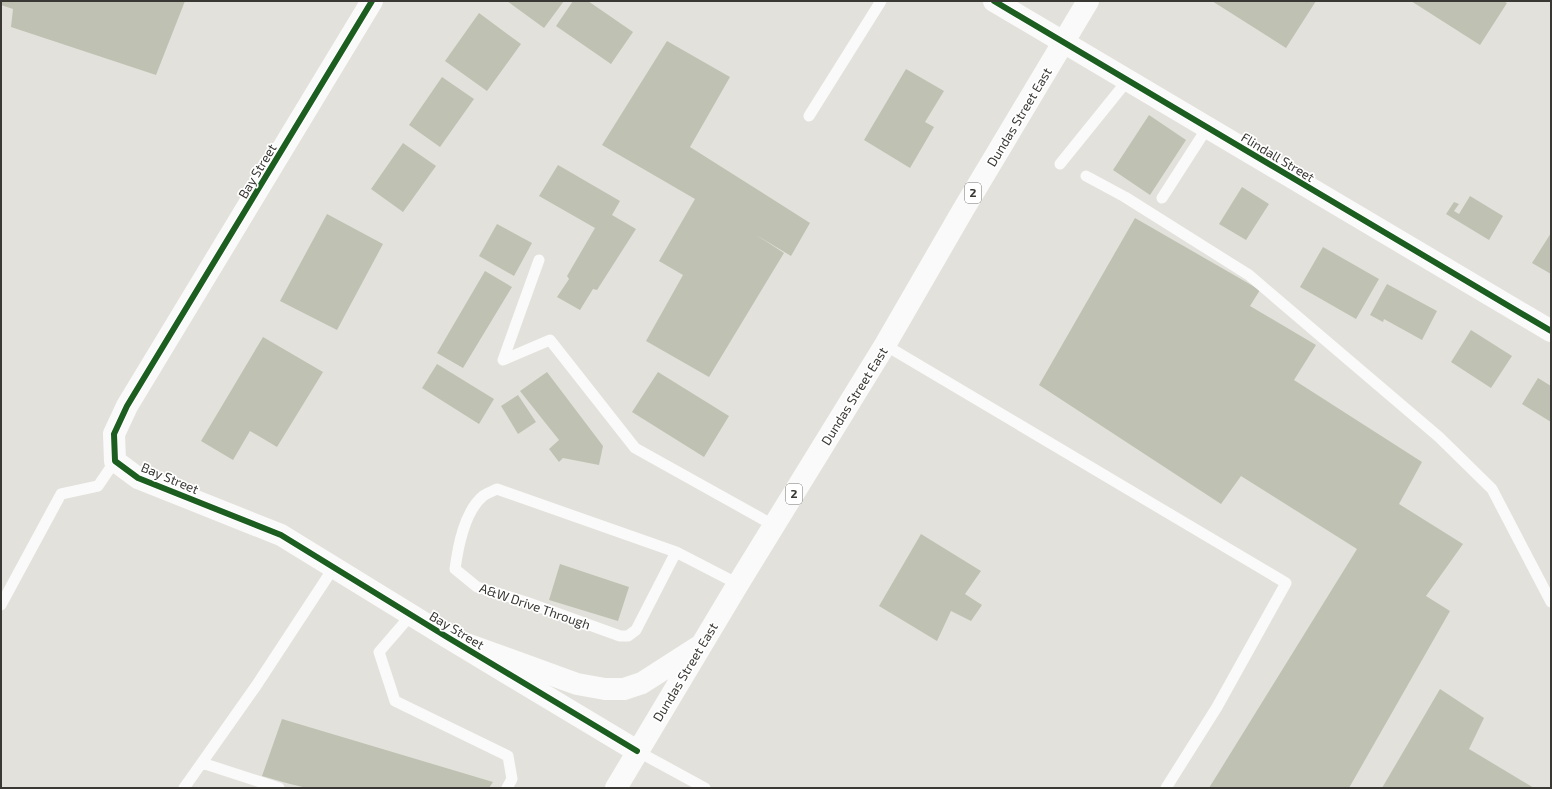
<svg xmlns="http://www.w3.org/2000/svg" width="1552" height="789" font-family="'Exo 2',sans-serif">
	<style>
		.building { fill: #bfc2b2 }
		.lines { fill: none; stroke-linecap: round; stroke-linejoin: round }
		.lane { stroke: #fbfafa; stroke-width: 11 }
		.street { stroke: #fbfafa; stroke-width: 22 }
		.secondary { stroke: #fbfafa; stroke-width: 22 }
		.primary { stroke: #fbfafa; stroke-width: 22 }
		.cycleway-casing { stroke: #fff; stroke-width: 8 }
		.cycleway { stroke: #1b5e20; stroke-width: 6 }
		.labels { text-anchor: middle; stroke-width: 3.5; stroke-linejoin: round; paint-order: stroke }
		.shield { fill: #fff; stroke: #747471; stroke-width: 1 }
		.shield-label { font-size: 12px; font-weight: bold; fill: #393834 }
		.street-label { font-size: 13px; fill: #393834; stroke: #fff }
	</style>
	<rect width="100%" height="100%" fill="#e2e1db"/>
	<path class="building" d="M1 1H185L156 75 11 27 13 9 1 5Z
		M507 1H564L544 28Z
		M573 1H588L633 32 611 64 556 26Z
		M1212 1H1316L1286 48Z
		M1411 1H1503L1507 3 1480 45Z
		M479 13 521 44 487 91 445 61Z
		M667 41 730 77 690 147 810 223 791 256 756 235 784 253 709 377 646 341 683 275 659 261 695 199 602 145Z
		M906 69 944 91 925 122 934 127 910 168 864 140Z
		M442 77 474 99 440 147 409 125Z
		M1149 115 1186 140 1150 195 1113 170Z
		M403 143 436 166 403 212 371 189Z
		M558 165 620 201 612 215 636 229 597 290 593 289 580 310 557 297 569 279 567 276 595 228 539 196Z
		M1242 187 1269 204 1246 240 1219 224Z
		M1470 196 1503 216 1489 240 1446 214 1454 202 1459 204 1454 211 1459 214Z
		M327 214 383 244 337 330 280 301Z
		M1135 218 1260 290 1250 306 1316 345 1294 380 1422 462 1399 504 1463 544 1426 596 1450 611 1349 788H1209L1357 549 1241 476 1221 504 1039 385Z
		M497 224 532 243 514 276 479 256Z
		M1551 233V274L1532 263Z
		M1323 247 1379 279 1356 319 1300 287Z
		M485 271 512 287 463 368 437 353Z
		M1387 284 1437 311 1422 340 1384 319 1383 322 1370 315Z
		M1471 330 1512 356 1491 388 1451 362Z
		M263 337 323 372 277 447 250 431 233 460 201 441Z
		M437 364 494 399 479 424 422 388Z
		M547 372 603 446 599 465 563 458 559 462 549 449 559 440 520 391Z
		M658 372 729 416 704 457 632 412Z
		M1538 378 1551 386V422L1522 404Z
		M518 395 536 422 518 434 501 406Z
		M921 534 981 571 965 594 982 605 971 621 951 611 937 641 879 606Z
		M560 564 629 587 618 621 549 600Z
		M1440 689 1484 718 1469 749 1534 788H1382Z
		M282 719 493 782 489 788H307L290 784 262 776Z"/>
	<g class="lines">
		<path class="lane" d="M809 116 881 1
			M1060 164 1127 81
			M1086 176 1125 197 1249 275 1439 437 1492 489 1551 602
			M1162 198 1207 128
			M539 260 503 360 550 340 635 448 775 526
			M885 345 1286 583 1217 707 1166 788
			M676 552 636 630 628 636H620L526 602 477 587 455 569C458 547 464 512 483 496 487 493 493 491 497 489L676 552 738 584
			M1 605 61 494 98 486 115 461
			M411 615 379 652 395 701 508 756 512 779 507 788
			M637 751 705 788
			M202 763 279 788
			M184 788 256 686 334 567"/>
		<path class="street" d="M994 1 1551 331"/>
		<path class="secondary" d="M372 1 127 406 114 434 115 461 138 478 281 535 447 637 637 751"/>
		<path class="primary" d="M447 637 577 684 605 689H624L642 683 698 647
			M616 788 738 584 885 345 963 210 1088 1"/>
		<g class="cycleway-casing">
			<path id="cycleway" d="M372 1 127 406 114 434 115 461 138 478 281 535 447 637 637 751
				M994 1 1551 331"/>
		</g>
		<use href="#cycleway" class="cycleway"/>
	</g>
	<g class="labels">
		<g class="shield">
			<rect x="965" y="183" width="16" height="20" rx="3"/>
			<rect x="786" y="484" width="16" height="20" rx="3"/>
		</g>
		<g class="shield-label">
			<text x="973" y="197">2</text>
			<text x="794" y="498">2</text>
		</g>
		<g class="street-label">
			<text transform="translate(1019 117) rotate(-59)" y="5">Dundas Street East</text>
			<text transform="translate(1278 157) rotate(31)" y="5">Flindall Street</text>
			<text transform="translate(257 171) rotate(-59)" y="5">Bay Street</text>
			<text transform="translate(854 396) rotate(-58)" y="5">Dundas Street East</text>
			<text transform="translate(170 478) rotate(23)" y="5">Bay Street</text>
			<text transform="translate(535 606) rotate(19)" y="5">A&amp;W Drive Through</text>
			<text transform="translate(457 630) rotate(31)" y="5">Bay Street</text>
			<text transform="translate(685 672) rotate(-59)" y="5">Dundas Street East</text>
		</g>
	</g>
	<rect width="1552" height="789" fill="none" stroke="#393834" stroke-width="4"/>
</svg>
